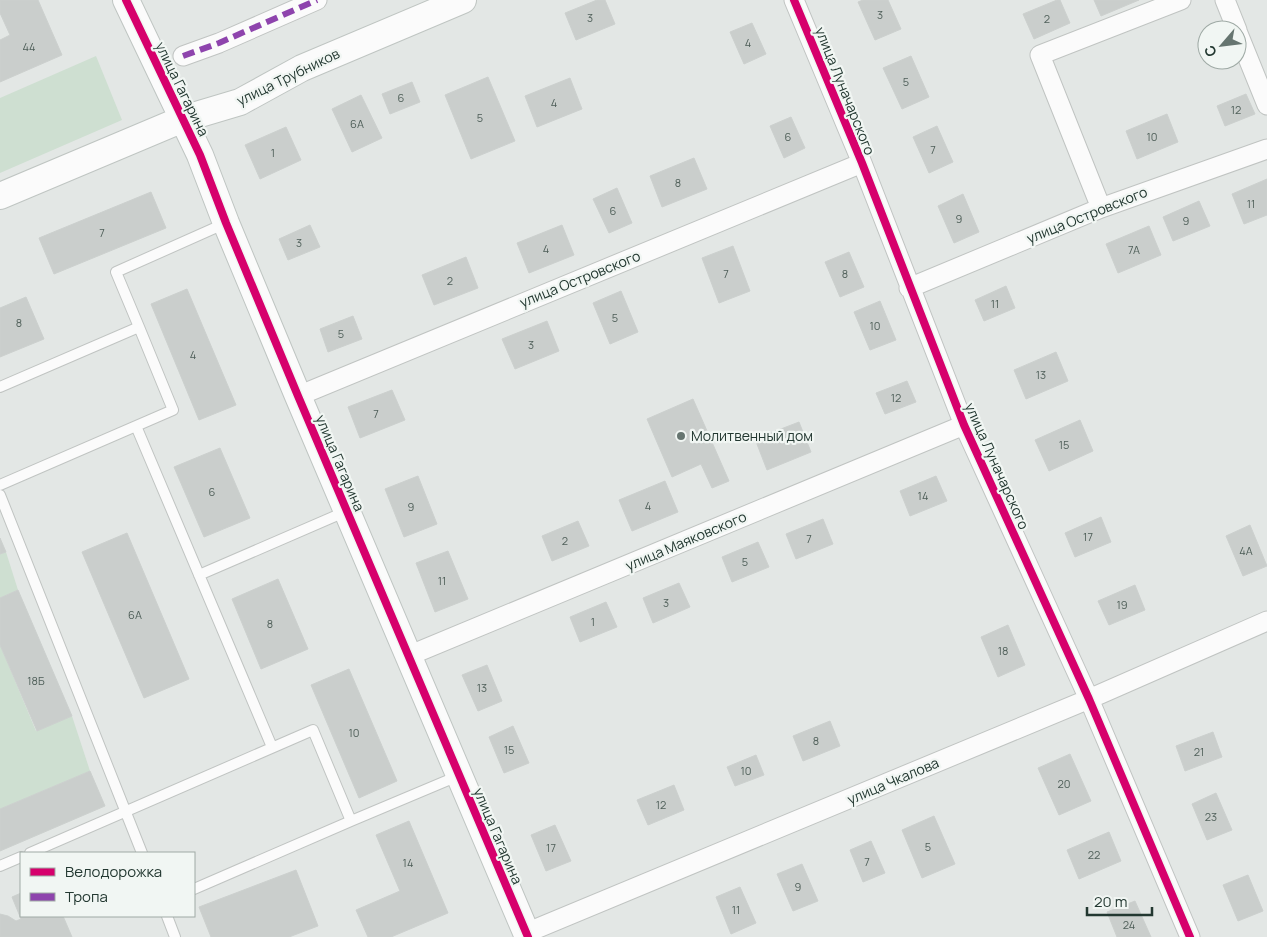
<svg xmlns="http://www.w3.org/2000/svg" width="1267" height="937" font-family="Manrope,sans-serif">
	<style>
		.green { fill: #cedfd1 }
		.building { fill: #cacecc; stroke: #ccd0ce }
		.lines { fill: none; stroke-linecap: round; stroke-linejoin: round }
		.lane-casing { stroke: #c0c4c2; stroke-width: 12 }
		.street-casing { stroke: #c0c4c2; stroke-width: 21 }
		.secondary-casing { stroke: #bfc5c2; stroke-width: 28 }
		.lane { stroke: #fbfbfb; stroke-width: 10 }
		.street { stroke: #fbfbfb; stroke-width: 19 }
		.secondary { stroke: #fbfbfb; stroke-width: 26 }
		.quiet { stroke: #8e44ad; stroke-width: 6; stroke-dasharray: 12 6; stroke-linecap: butt }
		.cycleway-casing { stroke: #f1f6f3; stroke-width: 11 }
		.cycleway { stroke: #d6006c; stroke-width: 8 }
		.poi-dot { fill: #667570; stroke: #f1f6f3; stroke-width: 2 }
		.labels { text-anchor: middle; stroke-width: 4.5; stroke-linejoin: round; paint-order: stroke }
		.number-label { font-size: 11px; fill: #4e5e58 }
		.street-label { font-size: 14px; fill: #233831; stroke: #f1f6f3 }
		.poi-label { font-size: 14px; fill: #233831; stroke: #f1f6f3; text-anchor: start }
	</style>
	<rect width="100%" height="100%" fill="#e3e7e5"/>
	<path class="green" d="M96 56 122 120 0 173V98Z
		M6 552 18 590 0 598V554Z
		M0 645 36 731 72 716 90 771 0 809Z"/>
	<path class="building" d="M0 0H38L62 55 0 82V40L10 35 0 13Z
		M597 0H605L615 24 576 40 565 13Z
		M863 0H888L901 29 875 40 858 2Z
		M1057 0H1060L1070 23 1034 39 1023 14Z
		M1094 0H1139L1101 16Z
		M752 23 766 54 744 64 730 32Z
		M911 56 929 97 902 109 883 68Z
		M488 77 515 141 471 159 445 95Z
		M570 78 582 109 537 127 525 96Z
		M412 82 420 102 390 114 382 94Z
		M1246 94 1255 114 1225 126 1217 106Z
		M361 95 382 138 352 152 332 109Z
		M1167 114 1178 142 1137 159 1126 131Z
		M791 117 805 148 784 158 770 126Z
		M937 126 953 162 929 173 913 137Z
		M286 127 301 160 260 179 245 145Z
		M694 158 707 189 662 207 650 176Z
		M1267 179V215L1244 224 1232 194Z
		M617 188 632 223 609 233 593 199Z
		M151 192 166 228 54 274 39 238Z
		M963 194 979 232 954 243 938 206Z
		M1199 201 1210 226 1173 241 1163 217Z
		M310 225 320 247 288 260 279 239Z
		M562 225 574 255 529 273 517 243Z
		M1149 226 1161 255 1118 273 1106 244Z
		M733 246 750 291 719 303 702 258Z
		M849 252 864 287 840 297 825 262Z
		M466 257 478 288 434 305 422 275Z
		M1006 286 1015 308 984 321 975 300Z
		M187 289 236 405 199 420 151 304Z
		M621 291 638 332 610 344 593 303Z
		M26 297 44 339 0 357V308Z
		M880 301 896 340 870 350 854 312Z
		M353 316 362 339 328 352 320 329Z
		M547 321 559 351 515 369 502 339Z
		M1056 352 1068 381 1026 399 1014 370Z
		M907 381 916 402 885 414 876 393Z
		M392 390 405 420 360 438 348 407Z
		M693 399 729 481 712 488 701 464 672 477 647 419Z
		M1080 420 1093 451 1049 471 1035 440Z
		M799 422 811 452 767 470 755 439Z
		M220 448 250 518 204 537 174 467Z
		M418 476 437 524 404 537 385 489Z
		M936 476 947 501 910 516 900 491Z
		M665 481 678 512 632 531 619 500Z
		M1101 517 1111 542 1075 557 1065 533Z
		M823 519 833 544 796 559 786 534Z
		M578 521 589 546 552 561 542 536Z
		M1250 525 1267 566 1243 576 1226 536Z
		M127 533 189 679 144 698 82 552Z
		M0 538 6 552 0 554Z
		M758 542 769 567 732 582 722 557Z
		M448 551 468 599 435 612 416 563Z
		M278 579 308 649 261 669 232 599Z
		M679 583 690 607 653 623 643 598Z
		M1135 585 1145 610 1109 625 1098 601Z
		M18 590 72 716 37 731 0 645V598Z
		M606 602 617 627 580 642 570 617Z
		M1008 625 1025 665 998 677 981 637Z
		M487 665 502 701 478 711 462 675Z
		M349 669 397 781 359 798 311 685Z
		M830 721 840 746 803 761 793 736Z
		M513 726 529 763 504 773 489 737Z
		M1213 732 1222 757 1185 771 1176 746Z
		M1070 754 1091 801 1059 815 1038 768Z
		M756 755 764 775 735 786 727 767Z
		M90 771 105 806 0 851V809Z
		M674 785 684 810 648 825 637 800Z
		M1216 793 1232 830 1207 840 1192 804Z
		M934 816 955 864 922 878 902 830Z
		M409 821 448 913 391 937H368L356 910 400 891 376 835Z
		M555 825 571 861 546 871 531 835Z
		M1109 832 1121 861 1079 879 1067 850Z
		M871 841 885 873 863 882 850 850Z
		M802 864 818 901 793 911 777 874Z
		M296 870 318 926 289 937H211L199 907Z
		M1248 875 1263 911 1238 921 1223 885Z
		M740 887 756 923 731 934 716 897Z
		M21 893V916H63L72 937H0V914L8 916 16 921 21 919 12 897Z
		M1135 901 1151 937H1117L1107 912Z"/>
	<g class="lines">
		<g class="lane-casing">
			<path id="lane" d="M0 387 139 327 116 272 226 223
				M136 426 272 747
				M0 485 173 410 139 327
				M0 495 142 853
				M199 575 347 511
				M351 821 458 776
				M30 853 313 730 351 821 194 889
				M0 866 21 857
				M167 916 175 937"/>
		</g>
		<g class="street-casing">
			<path id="street" d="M794 0 862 163 964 425 1089 699 1190 937
				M1225 0 1237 30
				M1237 31 1267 105
				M183 56 219 43 317 0
				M1101 208 1040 55 1181 0
				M909 288 1101 208 1267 149
				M298 396 862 163
				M408 656 964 425
				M526 933 1089 699 1267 621"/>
		</g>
		<g class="secondary-casing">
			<path id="secondary" d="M126 0 200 155 226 223 298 396 528 937
				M0 196 183 119 240 102 302 68 463 0"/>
		</g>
		<use href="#lane" class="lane"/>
		<use href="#street" class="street"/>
		<use href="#secondary" class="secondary"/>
		<path class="quiet" d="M183 56 219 43 317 0"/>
		<g class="cycleway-casing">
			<path id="cycleway" d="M126 0 200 155 226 223 298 396 528 937
				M794 0 862 163 964 425 1089 699 1190 937"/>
		</g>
		<use href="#cycleway" class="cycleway"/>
	</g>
	<circle class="poi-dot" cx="681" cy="436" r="5"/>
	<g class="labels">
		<g class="number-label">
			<text x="880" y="19">3</text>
			<text x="590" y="22">3</text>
			<text x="1047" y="23">2</text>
			<text x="748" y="47">4</text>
			<text x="29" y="51">44</text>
			<text x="906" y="86">5</text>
			<text x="401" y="102">6</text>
			<text x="554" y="107">4</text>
			<text x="1236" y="114">12</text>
			<text x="480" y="122">5</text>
			<text x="357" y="128">6А</text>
			<text x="788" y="141">6</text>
			<text x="1152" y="141">10</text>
			<text x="933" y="154">7</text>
			<text x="273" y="157">1</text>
			<text x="678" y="187">8</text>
			<text x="1251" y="208">11</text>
			<text x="613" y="215">6</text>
			<text x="959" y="223">9</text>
			<text x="1186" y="225">9</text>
			<text x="102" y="237">7</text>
			<text x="299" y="247">3</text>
			<text x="546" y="253">4</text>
			<text x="1134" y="254">7А</text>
			<text x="726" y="278">7</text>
			<text x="845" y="278">8</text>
			<text x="450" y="285">2</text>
			<text x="995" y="308">11</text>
			<text x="615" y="322">5</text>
			<text x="19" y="327">8</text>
			<text x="875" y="330">10</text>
			<text x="341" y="338">5</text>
			<text x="531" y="349">3</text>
			<text x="193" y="359">4</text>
			<text x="1041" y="379">13</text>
			<text x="896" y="402">12</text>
			<text x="376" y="418">7</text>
			<text x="1064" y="449">15</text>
			<text x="212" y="496">6</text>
			<text x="923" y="500">14</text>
			<text x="648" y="510">4</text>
			<text x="411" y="511">9</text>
			<text x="1088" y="541">17</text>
			<text x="809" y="543">7</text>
			<text x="565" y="545">2</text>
			<text x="1246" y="555">4А</text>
			<text x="745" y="566">5</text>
			<text x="442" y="585">11</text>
			<text x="666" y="607">3</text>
			<text x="1122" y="609">19</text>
			<text x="135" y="619">6А</text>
			<text x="593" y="626">1</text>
			<text x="270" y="628">8</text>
			<text x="1003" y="655">18</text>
			<text x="36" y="685">18Б</text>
			<text x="482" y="692">13</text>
			<text x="354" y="737">10</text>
			<text x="816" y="745">8</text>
			<text x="509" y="754">15</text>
			<text x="1199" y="756">21</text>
			<text x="746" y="775">10</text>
			<text x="1064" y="788">20</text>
			<text x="661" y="809">12</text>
			<text x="1211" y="821">23</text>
			<text x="928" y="851">5</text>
			<text x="551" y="852">17</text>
			<text x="1094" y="859">22</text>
			<text x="867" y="866">7</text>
			<text x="408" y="867">14</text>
			<text x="798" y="891">9</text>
			<text x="736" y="914">11</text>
			<text x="1129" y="929">24</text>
		</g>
		<g class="street-label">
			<text transform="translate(288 77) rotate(-26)" y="5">улица Трубников</text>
			<text transform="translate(182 89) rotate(64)" y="5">улица Гагарина</text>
			<text transform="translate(845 91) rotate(68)" y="5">улица Луначарского</text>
			<text transform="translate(1087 215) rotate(-22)" y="5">улица Островского</text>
			<text transform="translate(580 279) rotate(-22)" y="5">улица Островского</text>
			<text transform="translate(340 463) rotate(67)" y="5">улица Гагарина</text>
			<text transform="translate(997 466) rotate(66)" y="5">улица Луначарского</text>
			<text transform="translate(686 541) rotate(-23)" y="5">улица Маяковского</text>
			<text transform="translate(893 781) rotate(-23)" y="5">улица Чкалова</text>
			<text transform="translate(498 836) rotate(67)" y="5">улица Гагарина</text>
		</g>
		<g class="poi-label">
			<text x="691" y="441">Молитвенный дом</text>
		</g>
	</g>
	<rect x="20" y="852" width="175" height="65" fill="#f1f6f3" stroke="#9faaa5"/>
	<rect x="30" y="868" width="25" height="8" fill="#d6006c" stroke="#9faaa5"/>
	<text x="65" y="877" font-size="15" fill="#233831">Велодорожка</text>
	<rect x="30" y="893" width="25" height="8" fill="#8e44ad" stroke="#9faaa5"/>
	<text x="65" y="902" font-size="15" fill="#233831">Тропа</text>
	<g transform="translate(1222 45) rotate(242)"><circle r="24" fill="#f1f6f3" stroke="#9faaa5"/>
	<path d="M0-4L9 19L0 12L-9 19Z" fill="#667570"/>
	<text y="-8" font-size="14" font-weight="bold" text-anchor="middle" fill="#233831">С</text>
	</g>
	<path d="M1087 907v8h65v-8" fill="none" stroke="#233831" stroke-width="2.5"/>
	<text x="1094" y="907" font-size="15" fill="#233831" stroke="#f1f6f3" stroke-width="4" paint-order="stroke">20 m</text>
</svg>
